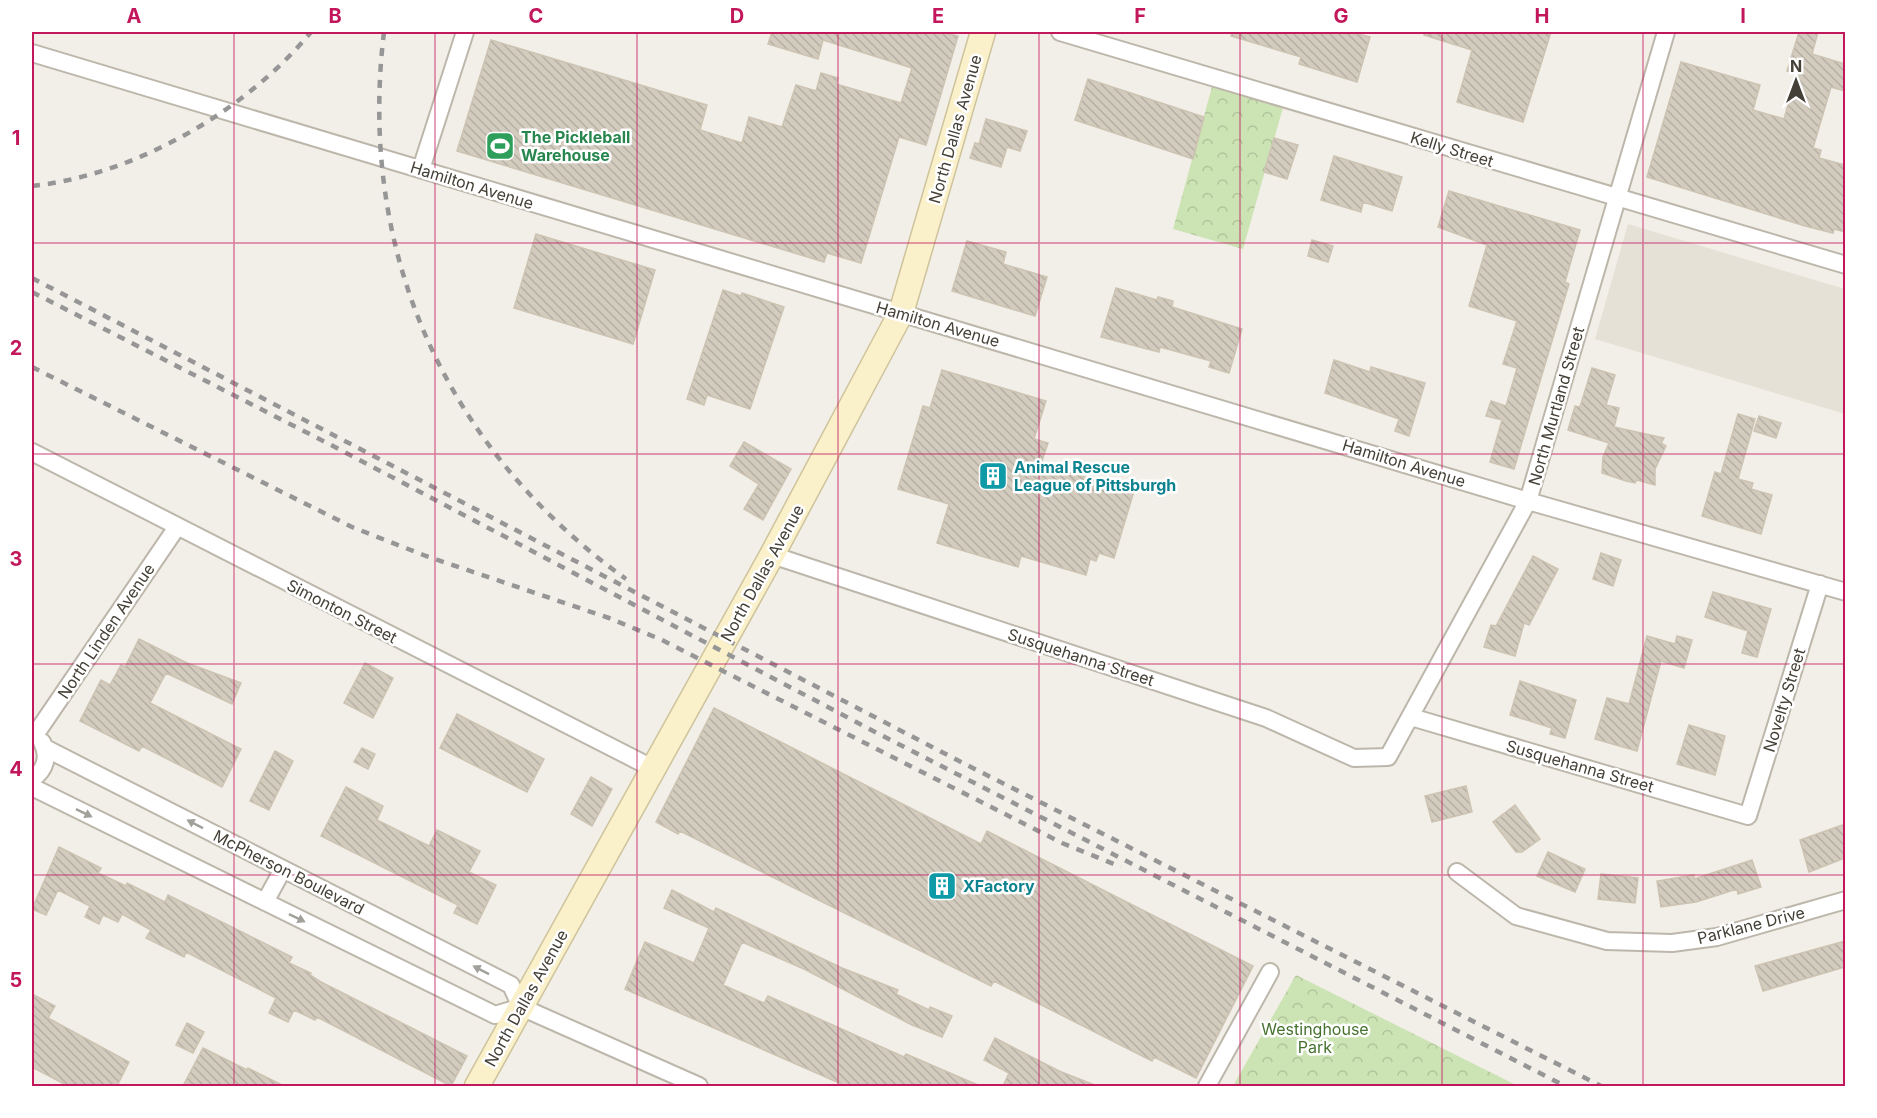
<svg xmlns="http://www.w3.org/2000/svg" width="1877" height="1118" font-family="Inter,sans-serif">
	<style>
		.residential { fill: #e6e1d6 }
		.forest { fill: url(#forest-crowns) }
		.building { fill: url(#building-back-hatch); stroke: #cdc3b2; stroke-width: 1.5 }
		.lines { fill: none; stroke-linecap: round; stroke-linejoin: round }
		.street-casing { stroke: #bdb7ab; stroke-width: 20 }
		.secondary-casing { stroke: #cec39b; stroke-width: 27 }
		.street { stroke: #fff; stroke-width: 16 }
		.secondary { stroke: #faf0ca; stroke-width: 24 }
		.rail { stroke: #969696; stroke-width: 4.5; stroke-dasharray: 8 8; stroke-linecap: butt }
		.oneway { fill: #a2a09b }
		.grid { fill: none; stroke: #c2185b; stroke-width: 1.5; stroke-opacity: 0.55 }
		.labels { text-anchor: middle; stroke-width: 5; stroke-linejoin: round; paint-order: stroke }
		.street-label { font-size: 16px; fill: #454037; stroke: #fff }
		.leisure-label { font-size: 16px; font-weight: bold; fill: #27864d; stroke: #fff; text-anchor: start }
		.culture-label { font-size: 16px; font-weight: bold; fill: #0d838f; stroke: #fff; text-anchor: start }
		.park-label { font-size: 16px; fill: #46722f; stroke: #fff }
		.neatline { fill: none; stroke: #c2185b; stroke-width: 2 }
		.grid-label { font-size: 20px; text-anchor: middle; font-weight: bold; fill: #c2185b }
	</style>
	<defs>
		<pattern id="forest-crowns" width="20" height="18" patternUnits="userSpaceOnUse" patternTransform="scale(1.5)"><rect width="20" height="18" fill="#cce3b4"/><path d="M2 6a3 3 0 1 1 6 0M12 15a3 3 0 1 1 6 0" fill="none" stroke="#b1c49b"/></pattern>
		<pattern id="building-back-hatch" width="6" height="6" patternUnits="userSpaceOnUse" patternTransform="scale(1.5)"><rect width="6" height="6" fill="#d3cbbe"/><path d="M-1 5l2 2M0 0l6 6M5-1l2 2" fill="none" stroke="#b6afa4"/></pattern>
	</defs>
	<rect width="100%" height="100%" fill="#f2efe8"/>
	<path class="residential" d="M1628 224 1845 289V414L1595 339Z"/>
	<path class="forest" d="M1213 83 1284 104 1243 249 1173 229Z
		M1296 975 1518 1086H1233Z"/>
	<path class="building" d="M772 32H941L958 36 926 145 899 137 861 263 827 253 824 262 457 151 491 40 707 105 700 130 742 143 749 117 782 127 796 85 816 91 821 73 838 78 836 84 901 103 912 68 823 40 818 59 768 44Z
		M1232 32H1351L1370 37 1357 82 1299 64 1301 57 1231 36Z
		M1425 32H1551L1523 122 1457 102 1472 50 1424 35Z
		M1799 32H1818L1812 54 1845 64V91L1831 87 1813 148 1821 150 1819 158 1845 165V232L1834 229 1833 233 1805 226 1647 177 1681 62 1760 85 1753 110 1784 119 1797 74 1787 71Z
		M1088 79 1204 117 1193 159 1075 120Z
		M986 119 1027 131 1020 151 1007 147 1001 167 970 158 975 143 979 144Z
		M1274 138 1298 145 1287 179 1264 172Z
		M1334 156 1402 177 1392 211 1363 202 1361 212 1321 200Z
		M1449 191 1580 230 1565 282 1569 284 1514 469 1490 462 1502 420 1486 416 1491 401 1506 406 1517 368 1503 364 1517 321 1469 306 1487 245 1438 227Z
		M536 234 655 270 633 344 514 308Z
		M1312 240 1333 246 1328 262 1308 256Z
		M967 241 1006 252 1003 264 1047 277 1035 316 952 291Z
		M1116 288 1157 300 1158 297 1173 301 1172 307 1242 329 1229 373 1209 367 1211 361 1160 347 1159 352 1101 337Z
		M723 290 741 296 742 293 784 307 750 409 707 395 704 405 687 399Z
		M1334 360 1370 372 1371 367 1425 383 1409 436 1395 431 1399 419 1325 393Z
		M1592 368 1615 375 1606 405 1619 408 1614 427 1664 438 1661 443 1666 446 1655 469V485L1637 480 1635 483 1626 481 1602 473 1603 457 1609 443 1568 430 1575 406 1580 407Z
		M942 370 1046 401 1034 439 1048 443 1041 464 1134 491 1114 558 1099 553 1096 561 1090 559 1086 575 1021 556 1018 567 937 543 949 504 898 489 923 406 930 408Z
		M1738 414 1755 419 1738 479 1753 483 1751 489 1772 495 1761 534 1702 516 1715 472 1721 474Z
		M1759 416 1781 423 1776 438 1754 431Z
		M744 442 791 469 763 520 744 509 759 484 730 466Z
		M1601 553 1621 560 1613 586 1593 579Z
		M1533 556 1558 569 1529 625 1524 623 1515 656 1484 647 1491 625 1496 626Z
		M1713 592 1771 609 1757 657 1742 653 1748 631 1705 617Z
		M1647 636 1675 644 1677 636 1692 640 1684 668 1661 661 1637 751 1595 739 1607 698 1629 704Z
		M139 639 187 663 241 683 232 704 166 673 150 703 241 749 222 787 142 746 139 751 80 721 101 680 110 685 121 665 125 667Z
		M365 663 393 678 373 718 344 703Z
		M1520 681 1576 700 1565 738 1550 734 1552 728 1510 715Z
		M714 708 981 844 987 831 1253 966 1196 1078 1154 1057 1152 1061 994 981 991 986 680 831 678 834 656 822Z
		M457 714 544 759 527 792 440 748Z
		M1689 725 1725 736 1715 775 1677 764Z
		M362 748 375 754 368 769 354 762Z
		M275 751 293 761 269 810 250 801Z
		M591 777 612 789 592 826 571 814Z
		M1466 786 1472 812 1432 822 1425 796Z
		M346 787 383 806 377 820 429 846 437 830 480 851 469 872 496 885 477 924 454 913 458 905 321 836Z
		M1515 805 1540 839 1522 852H1516L1493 822Z
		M1845 824V858L1809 872 1800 840Z
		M59 847 101 868 98 873 126 886 127 883 165 902 168 895 292 957 289 963 311 973 310 975 321 982 467 1056 451 1086 317 1017 315 1020 294 1010 288 1022 269 1013 276 998 186 952 184 957 146 938 151 930 122 914 118 922 103 915 99 924 85 917 90 906 58 890 46 915 32 909Z
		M1548 852 1585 869 1575 892 1537 876Z
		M1752 860 1761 887 1738 894 1737 889 1696 902 1661 907 1657 881 1694 875V879Z
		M1601 874 1638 878 1635 903 1598 899Z
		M672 890 714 912 716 908 842 968 898 990 896 994 929 1010 930 1007 952 1016 942 1037 912 1025 804 969 742 942 723 985 764 1003 768 996 904 1057 906 1054 980 1086H846L625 989 645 942 694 963 709 928 664 908Z
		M1845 941V967L1763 991 1755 966Z
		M32 994 55 1006 48 1018 129 1062 117 1086H68L32 1067Z
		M187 1023 204 1032 193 1053 176 1045Z
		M995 1038 1059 1071 1097 1086H1003L1009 1073 984 1060Z
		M203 1048 247 1070 248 1068 284 1086H183Z"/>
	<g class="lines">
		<g class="street-casing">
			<path id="street" d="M1060 32 1846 265
				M32 53 1528 501 1846 592
				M421 169 465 32
				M32 452 654 769
				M772 555 1266 718 1354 758 1388 757 1528 501 1666 32
				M1411 717 1748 816 1820 584
				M35 735 177 527
				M45 748 511 985 521 1007 699 1086
				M32 779C46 770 49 756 42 742
				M32 787 495 1015 521 1007
				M1457 872 1516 916 1607 941 1672 943 1717 937 1846 900
				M265 902 283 869
				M1207 1086 1270 972"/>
		</g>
		<g class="secondary-casing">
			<path id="secondary" d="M477 1086 772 555 901 313 983 32"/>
		</g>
		<use href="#street" class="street"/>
		<use href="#secondary" class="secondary"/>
		<path class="rail" d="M384 32C357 252 446 450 626 579
			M32 186C135 175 246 111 311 32
			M32 278 961 762 1601 1086
			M32 292 333 446 877 733 1565 1086
			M32 367 352 527 426 556 609 618 662 640 1062 843 1121 867"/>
	</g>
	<defs><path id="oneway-solid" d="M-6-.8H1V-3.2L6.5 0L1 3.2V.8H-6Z" transform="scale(1.5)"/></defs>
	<g class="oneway">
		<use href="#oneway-solid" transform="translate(84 813) rotate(26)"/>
		<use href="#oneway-solid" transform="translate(195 824) rotate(-153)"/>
		<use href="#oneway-solid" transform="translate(297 918) rotate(26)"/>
		<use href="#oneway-solid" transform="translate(481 970) rotate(-153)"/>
	</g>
	<path class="grid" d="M234 32V1086M435 32V1086M637 32V1086M838 32V1086M1039 32V1086M1240 32V1086M1442 32V1086M1643 32V1086M32 243H1846M32 454H1846M32 664H1846M32 875H1846"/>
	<defs>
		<g id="stadium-square" transform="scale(1.5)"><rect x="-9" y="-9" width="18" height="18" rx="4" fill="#2e9e5b" stroke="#fff"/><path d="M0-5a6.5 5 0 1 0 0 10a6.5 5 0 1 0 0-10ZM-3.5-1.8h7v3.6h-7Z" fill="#fff"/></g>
		<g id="building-square" transform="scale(1.5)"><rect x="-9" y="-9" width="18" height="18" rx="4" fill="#0f9aa8" stroke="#fff"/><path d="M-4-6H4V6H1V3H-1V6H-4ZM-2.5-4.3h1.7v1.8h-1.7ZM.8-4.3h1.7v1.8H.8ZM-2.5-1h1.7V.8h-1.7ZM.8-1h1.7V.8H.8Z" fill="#fff"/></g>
	</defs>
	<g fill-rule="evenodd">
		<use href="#stadium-square" x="500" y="146"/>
		<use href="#building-square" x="993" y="476"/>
		<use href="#building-square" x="942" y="886"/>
	</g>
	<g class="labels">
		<g class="street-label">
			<text transform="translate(955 129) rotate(-74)" y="6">North Dallas Avenue</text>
			<text transform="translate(1452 149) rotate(17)" y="6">Kelly Street</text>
			<text transform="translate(472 185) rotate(17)" y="6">Hamilton Avenue</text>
			<text transform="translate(938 324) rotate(16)" y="6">Hamilton Avenue</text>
			<text transform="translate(1556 406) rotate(-74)" y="6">North Murtland Street</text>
			<text transform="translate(1404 463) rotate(17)" y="6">Hamilton Avenue</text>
			<text transform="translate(762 573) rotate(-61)" y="6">North Dallas Avenue</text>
			<text transform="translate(342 611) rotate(27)" y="6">Simonton Street</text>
			<text transform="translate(106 631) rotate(-56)" y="6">North Linden Avenue</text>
			<text transform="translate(1081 657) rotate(18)" y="6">Susquehanna Street</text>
			<text transform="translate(1784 700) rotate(-73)" y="6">Novelty Street</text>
			<text transform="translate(1580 766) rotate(16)" y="6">Susquehanna Street</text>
			<text transform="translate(289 872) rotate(27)" y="6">McPherson Boulevard</text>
			<text transform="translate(1751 925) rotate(-14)" y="6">Parklane Drive</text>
			<text transform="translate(526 998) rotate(-61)" y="6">North Dallas Avenue</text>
		</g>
		<g class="leisure-label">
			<text x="521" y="143">The Pickleball<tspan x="521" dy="18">Warehouse</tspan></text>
		</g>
		<g class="culture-label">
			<text x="1014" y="473">Animal Rescue<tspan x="1014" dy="18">League of Pittsburgh</tspan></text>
			<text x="963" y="892">XFactory</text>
		</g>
		<g class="park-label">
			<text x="1315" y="1035">Westinghouse<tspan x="1315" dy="18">Park</tspan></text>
		</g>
	</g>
	<rect width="1877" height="1118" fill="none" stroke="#ffffff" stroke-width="66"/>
	<g transform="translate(1796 81)" stroke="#ffffff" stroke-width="4.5" paint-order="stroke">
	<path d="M0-4.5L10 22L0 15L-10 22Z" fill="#454037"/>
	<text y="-9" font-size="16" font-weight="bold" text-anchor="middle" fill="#454037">N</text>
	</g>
	<rect x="33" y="33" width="1811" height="1052" class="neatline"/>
	<g class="grid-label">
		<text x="134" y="23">A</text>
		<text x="335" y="23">B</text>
		<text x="536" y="23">C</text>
		<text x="737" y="23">D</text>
		<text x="938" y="23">E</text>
		<text x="1140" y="23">F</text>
		<text x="1341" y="23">G</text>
		<text x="1542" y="23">H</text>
		<text x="1743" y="23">I</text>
		<text x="16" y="145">1</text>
		<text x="16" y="355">2</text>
		<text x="16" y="566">3</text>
		<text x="16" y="776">4</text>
		<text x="16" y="987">5</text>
	</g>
</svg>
